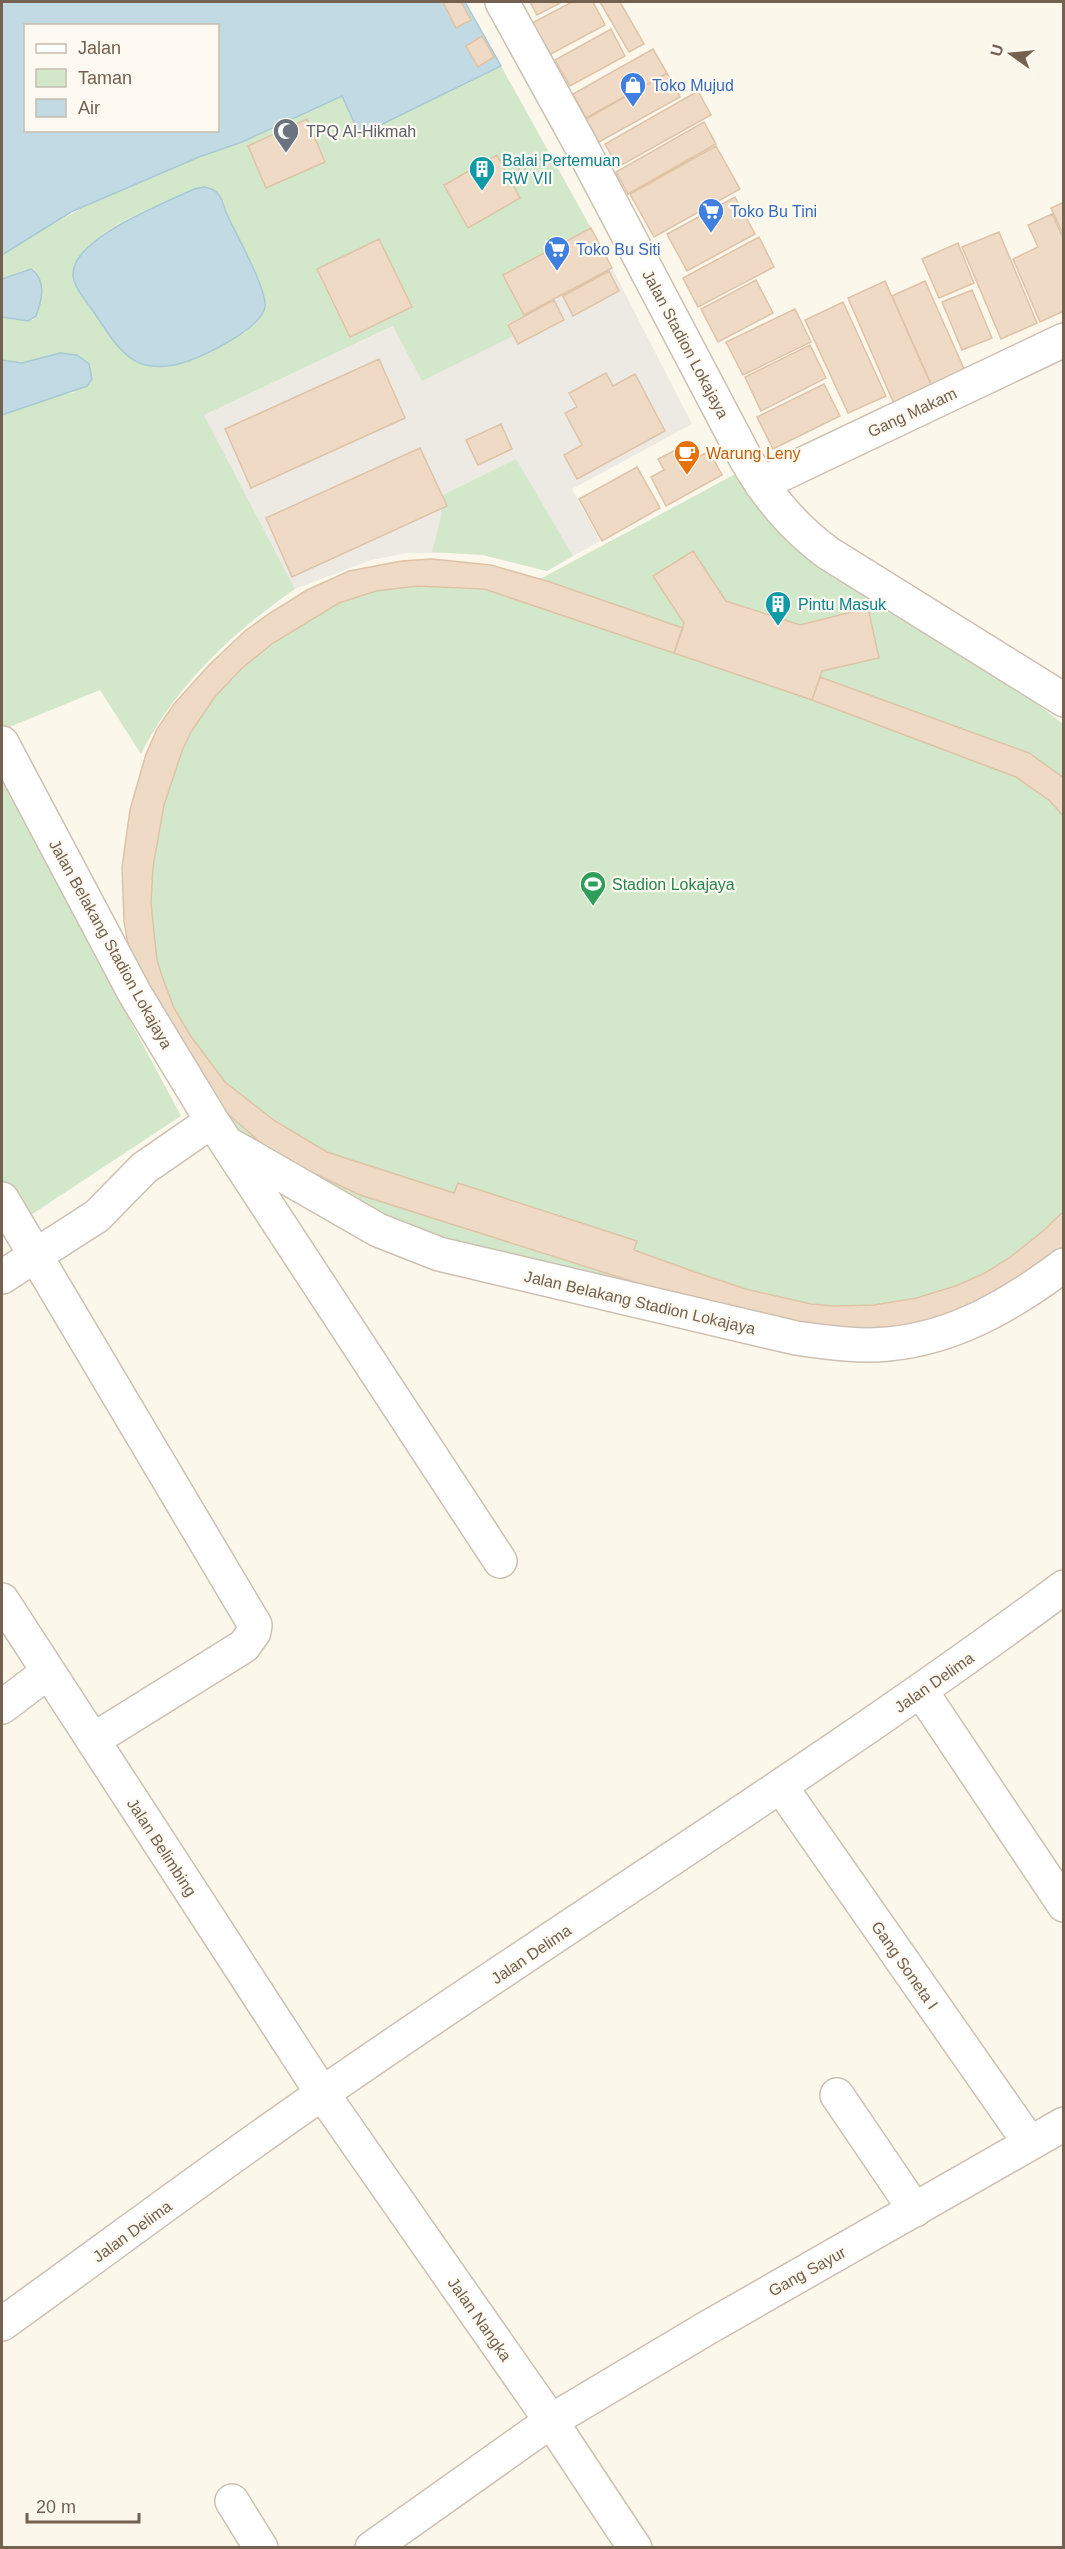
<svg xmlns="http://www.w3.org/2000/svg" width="1065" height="2549" font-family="Helvetica,sans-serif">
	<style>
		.industrial { fill: #ede9e3 }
		.green { fill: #d3e8ca; fill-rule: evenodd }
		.water { fill: #c1dae3; stroke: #a8c8d4; stroke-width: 1.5; fill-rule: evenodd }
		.building { fill: #eedac5; stroke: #dfc3a7; stroke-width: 1.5 }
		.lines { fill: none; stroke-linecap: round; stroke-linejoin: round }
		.minor-casing { stroke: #cdc0b2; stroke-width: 36 }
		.path { stroke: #d3bea8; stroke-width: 4; stroke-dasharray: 1.5 4.5; stroke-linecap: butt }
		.minor { stroke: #fff; stroke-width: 33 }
		.labels { text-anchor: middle; stroke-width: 4.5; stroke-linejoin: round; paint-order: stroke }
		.shop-label { font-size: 16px; fill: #366cbe; stroke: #fefaf2; text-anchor: start }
		.worship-label { font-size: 16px; fill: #5b616d; stroke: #fefaf2; text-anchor: start }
		.culture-label { font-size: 16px; fill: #0d838f; stroke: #fefaf2; text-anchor: start }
		.street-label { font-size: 16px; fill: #746150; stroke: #fefaf2 }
		.food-label { font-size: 16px; fill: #c56008; stroke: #fefaf2; text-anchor: start }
		.leisure-label { font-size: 16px; fill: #27864d; stroke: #fefaf2; text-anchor: start }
	</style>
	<rect width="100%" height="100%" fill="#fbf7eb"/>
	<path class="industrial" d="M612 268 692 424 572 489 600 541 547 571 483 555 455 553H407L371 560 295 589 204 415 503 275 524 315Z"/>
	<path class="green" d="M169 2 443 94 501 66 591 228 503 275 524 315 507 324 513 336 422 381 393 326 204 415 295 589C233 632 176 685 141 754L100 690 2 730V415L51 397 75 392 34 360 22 363 2 360V317L15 320H33L39 306 25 270 2 279V255C76 205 158 172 242 142L218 26ZM194 189 223 200 225 210 265 300 246 332 184 363 167 366 74 268C96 224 152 209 194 189Z
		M516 459 573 556 547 571 483 555 432 552 442 513 437 498Z
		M739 472C754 499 769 524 792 546 820 572 858 591 891 611 951 646 1009 680 1063 724V1254L864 1336 448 1249 245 1149 130 957C119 894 121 834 140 772 145 758 149 743 157 730 169 710 195 687 212 669 223 657 233 643 245 632 258 619 275 610 290 601 375 548 447 553 540 579Z
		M2 781 181 1116 2 1234Z"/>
	<path class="water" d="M2 2H465L501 66 360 135 342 96 242 142 199 157 71 212 2 255ZM26 26H218V130H26Z
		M204 187C218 189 222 197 225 210 234 231 266 286 265 306 264 327 202 358 182 363 170 367 154 368 142 364 120 357 106 329 93 311 86 301 75 289 73 276 70 238 166 203 194 189Z
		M31 269C47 280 42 300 36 316L28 321 2 317V279Z
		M60 353 77 355 89 364 92 379 87 386 2 415V360L22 363Z"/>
	<path class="building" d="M443 2H461L471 20 456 28Z
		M530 2H562L537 15Z
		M572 2H593L605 25 549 55 532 23Z
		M600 2H620L644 44 629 52Z
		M611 29 625 56 570 86 555 60Z
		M482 36 494 57 478 67 466 46Z
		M653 49 667 73 586 118 573 94Z
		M667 73 680 97 599 142 586 119Z
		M698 91 711 115 618 167 605 144Z
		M307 119 325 162 266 188 248 146Z
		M704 122 716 144 628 194 616 172Z
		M716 146 740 189 654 237 630 194Z
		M497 155 520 198 468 228 444 185Z
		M735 197 755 234 687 271 667 234Z
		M1064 202V236L1051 208Z
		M1052 214 1064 240V311L1040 322 1013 259 1038 247 1028 225Z
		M591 228 612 268 524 315 503 275Z
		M999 232 1037 323 1001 339 962 247Z
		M759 237 774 267 698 307 683 278Z
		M379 239 412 307 350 337 317 269Z
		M958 243 974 283 939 298 922 259Z
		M609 271 619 291 573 316 563 296Z
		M756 280 773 313 718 342 701 309Z
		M885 281 936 396 898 413 848 298Z
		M925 281 965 371 932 386 892 296Z
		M972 290 992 338 962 350 942 302Z
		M554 300 564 320 518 344 508 325Z
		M843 302 886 396 848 413 805 320Z
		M795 309 811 342 743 375 726 342Z
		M810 345 826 378 761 411 745 377Z
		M379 359 405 418 251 488 225 429Z
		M606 373 613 386 635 374 665 431 577 479 564 455 582 445 565 413 577 407 569 393Z
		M824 384 840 416 773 449 757 417Z
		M501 424 512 449 478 465 466 440Z
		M683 446 691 461 709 451 722 475 666 506 651 477 664 470 658 459Z
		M420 448 447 506 292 577 266 518Z
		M637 467 660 508 602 541 579 499Z
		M693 551 726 601 800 625 868 608 879 658 822 671 812 700 674 653 684 623 653 576Z
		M432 559 491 565 550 582 683 628 674 653 484 589 417 586 376 591 339 603 273 643 241 669 214 698 191 732 182 751 164 805 153 867 151 903 154 933 157 960 163 979 174 1008 190 1035 225 1082 275 1121 327 1152 454 1193 458 1183 637 1241 634 1250 695 1272 746 1289 811 1304 835 1306 874 1305 917 1298 958 1285 985 1273 1009 1258 1043 1231 1064 1211V1254L978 1311 864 1336 713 1307 360 1195 290 1162 261 1143 228 1114 202 1084 130 957 124 921 122 867 130 810 146 754 157 729 174 704 209 665 245 631 270 613 307 590 349 571 402 561Z
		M820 677 1029 753 1064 778V817L1050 801 1016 777 812 700Z"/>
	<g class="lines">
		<g class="minor-casing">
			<path id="minor" d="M502 2 578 140 747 461C769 498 793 527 828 553L1064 700
				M761 484 1064 340
				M2 743 135 994 212 1121 500 1561
				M232 1146 378 1230 439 1254 796 1338C826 1342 858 1347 888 1344 955 1338 1012 1304 1064 1265
				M2 1199 255 1625 254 1632 244 1646 93 1740
				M2 1277 97 1216 144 1168 212 1121
				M2 1600 322 2093 551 2421 635 2548
				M921 1691 1064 1905
				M2 1707 48 1672
				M781 1787 1029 2142
				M837 2095 915 2210
				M2 2324C109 2247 214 2168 323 2093 569 1922 823 1766 1064 1587
				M232 2501 261 2548
				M372 2548 551 2421 707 2328 1064 2124"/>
		</g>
		<path class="path" d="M508 176 546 157"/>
		<use href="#minor" class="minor"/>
	</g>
	<defs>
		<g id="shop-pin" transform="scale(1.35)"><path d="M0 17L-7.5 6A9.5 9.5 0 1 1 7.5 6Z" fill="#3f7fe0" stroke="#fefaf2"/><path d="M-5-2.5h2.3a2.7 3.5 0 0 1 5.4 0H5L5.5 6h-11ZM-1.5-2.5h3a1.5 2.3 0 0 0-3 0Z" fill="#fff"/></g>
		<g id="mosque-pin" transform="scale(1.35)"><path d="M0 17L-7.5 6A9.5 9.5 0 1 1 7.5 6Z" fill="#6b7280" stroke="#fefaf2"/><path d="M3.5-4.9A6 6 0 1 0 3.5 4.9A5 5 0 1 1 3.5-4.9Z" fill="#fff"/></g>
		<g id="building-pin" transform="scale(1.35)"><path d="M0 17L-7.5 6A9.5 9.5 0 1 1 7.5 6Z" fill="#0f9aa8" stroke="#fefaf2"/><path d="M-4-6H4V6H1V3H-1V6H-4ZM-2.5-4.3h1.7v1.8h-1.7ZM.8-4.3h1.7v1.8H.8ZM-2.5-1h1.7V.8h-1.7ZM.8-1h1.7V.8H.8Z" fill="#fff"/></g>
		<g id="supermarket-pin" transform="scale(1.35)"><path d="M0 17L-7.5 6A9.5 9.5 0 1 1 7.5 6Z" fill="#3f7fe0" stroke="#fefaf2"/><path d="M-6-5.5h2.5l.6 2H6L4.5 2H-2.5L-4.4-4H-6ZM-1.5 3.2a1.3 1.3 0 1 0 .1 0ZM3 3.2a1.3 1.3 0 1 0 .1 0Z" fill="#fff"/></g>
		<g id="cafe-pin" transform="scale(1.35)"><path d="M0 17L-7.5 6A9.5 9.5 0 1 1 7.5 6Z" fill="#e8710a" stroke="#fefaf2"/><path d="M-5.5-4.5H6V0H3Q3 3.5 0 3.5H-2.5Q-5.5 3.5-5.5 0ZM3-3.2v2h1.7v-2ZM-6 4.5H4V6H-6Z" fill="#fff"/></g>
		<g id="stadium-pin" transform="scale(1.35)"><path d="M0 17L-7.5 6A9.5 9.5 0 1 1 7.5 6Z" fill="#2e9e5b" stroke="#fefaf2"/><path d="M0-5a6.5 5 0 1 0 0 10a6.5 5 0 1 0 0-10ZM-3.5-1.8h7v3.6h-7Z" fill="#fff"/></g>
	</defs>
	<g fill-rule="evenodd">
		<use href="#shop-pin" x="633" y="85"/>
		<use href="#mosque-pin" x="286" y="131"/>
		<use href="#building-pin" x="482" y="169"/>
		<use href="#supermarket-pin" x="711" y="211"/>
		<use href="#supermarket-pin" x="557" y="249"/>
		<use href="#cafe-pin" x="687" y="453"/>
		<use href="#building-pin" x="778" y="604"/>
		<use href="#stadium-pin" x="593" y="884"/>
	</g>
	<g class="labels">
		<g class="shop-label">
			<text x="652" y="91">Toko Mujud</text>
			<text x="730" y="217">Toko Bu Tini</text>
			<text x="576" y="255">Toko Bu Siti</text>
		</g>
		<g class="worship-label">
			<text x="306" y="137">TPQ Al-Hikmah</text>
		</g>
		<g class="culture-label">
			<text x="502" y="166">Balai Pertemuan<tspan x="502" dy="18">RW VII</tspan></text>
			<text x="798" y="610">Pintu Masuk</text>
		</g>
		<g class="street-label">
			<text transform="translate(686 344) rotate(62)" y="6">Jalan Stadion Lokajaya</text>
			<text transform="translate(912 412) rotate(-25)" y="6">Gang Makam</text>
			<text transform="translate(111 944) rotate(61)" y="6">Jalan Belakang Stadion Lokajaya</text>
			<text transform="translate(640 1302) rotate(13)" y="6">Jalan Belakang Stadion Lokajaya</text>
			<text transform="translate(934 1682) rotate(-35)" y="6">Jalan Delima</text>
			<text transform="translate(162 1847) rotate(57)" y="6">Jalan Belimbing</text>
			<text transform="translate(531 1954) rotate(-34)" y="6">Jalan Delima</text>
			<text transform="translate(905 1965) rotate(55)" y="6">Gang Soneta I</text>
			<text transform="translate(132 2231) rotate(-36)" y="6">Jalan Delima</text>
			<text transform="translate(807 2271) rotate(-29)" y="6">Gang Sayur</text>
			<text transform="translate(480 2319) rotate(55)" y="6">Jalan Nangka</text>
		</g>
		<g class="food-label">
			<text x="706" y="459">Warung Leny</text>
		</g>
		<g class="leisure-label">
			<text x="612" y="890">Stadion Lokajaya</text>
		</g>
	</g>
	<rect width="1065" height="2549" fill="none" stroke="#746150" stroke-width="6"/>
	<rect x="24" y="24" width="195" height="108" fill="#fefaf2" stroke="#c7bdb1" stroke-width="1.5"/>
	<rect x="36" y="44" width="30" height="9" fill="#ffffff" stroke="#c7bdb1" stroke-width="1.5"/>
	<text x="78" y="54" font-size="18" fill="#746150">Jalan</text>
	<rect x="36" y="69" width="30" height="18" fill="#d3e8ca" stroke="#c7bdb1" stroke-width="1.5"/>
	<text x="78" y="84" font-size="18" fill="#746150">Taman</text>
	<rect x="36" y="99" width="30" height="18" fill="#c1dae3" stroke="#c7bdb1" stroke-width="1.5"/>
	<text x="78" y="114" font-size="18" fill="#746150">Air</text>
	<g transform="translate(1011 54) rotate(285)" stroke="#fefaf2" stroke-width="4.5" paint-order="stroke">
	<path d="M0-4.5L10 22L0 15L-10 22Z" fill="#746150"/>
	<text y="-9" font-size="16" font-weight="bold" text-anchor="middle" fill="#746150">U</text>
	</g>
	<path d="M27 2513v9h112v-9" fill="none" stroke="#746150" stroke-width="3"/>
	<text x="36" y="2513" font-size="18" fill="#746150" stroke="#fefaf2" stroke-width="4.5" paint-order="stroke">20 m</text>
</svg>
